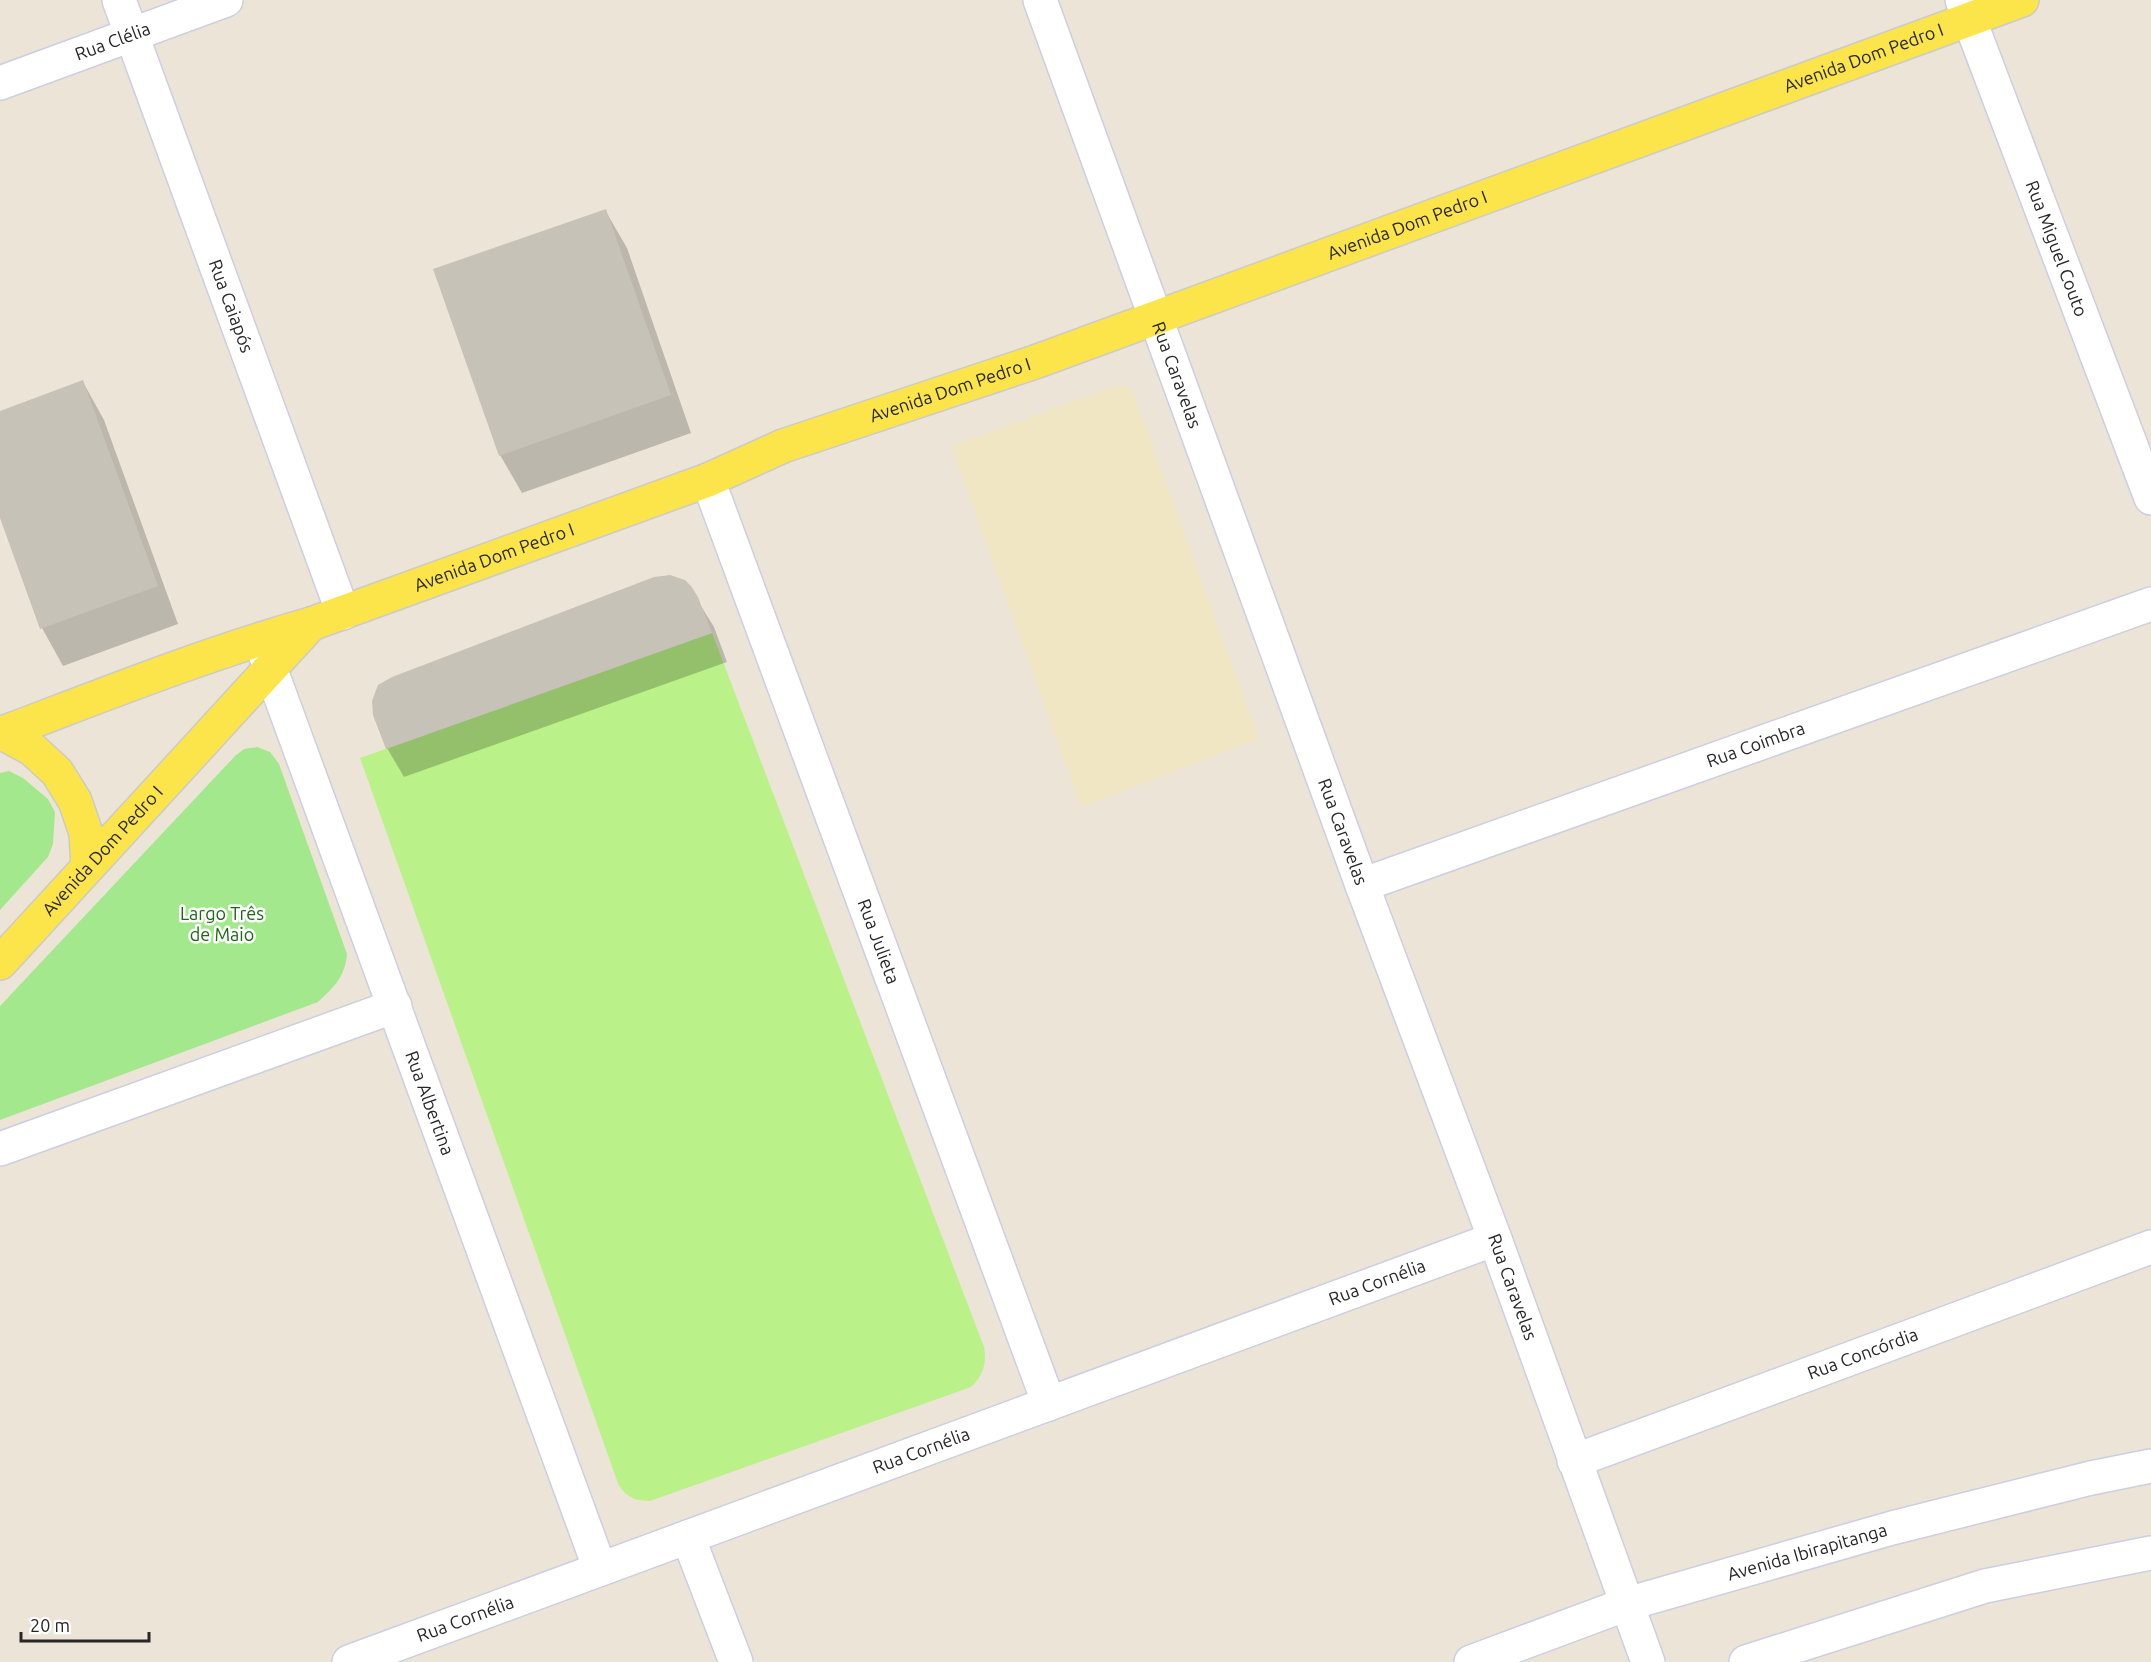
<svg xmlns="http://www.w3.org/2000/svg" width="2151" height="1662" font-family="Ubuntu,sans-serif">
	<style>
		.education { fill: #f0e6c4 }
		.green { fill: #a4e88e }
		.pitch { fill: #baf188 }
		.shadow { fill: #0003 }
		.building { fill: #c7c2b7 }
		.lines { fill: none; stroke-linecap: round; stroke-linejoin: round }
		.street-casing { stroke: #cccee2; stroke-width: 36 }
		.secondary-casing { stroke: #cccee2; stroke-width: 36 }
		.primary-casing { stroke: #cbcbcb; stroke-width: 36 }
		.street { stroke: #fff; stroke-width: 33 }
		.secondary { stroke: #fff; stroke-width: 33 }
		.primary { stroke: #fce44b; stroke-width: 33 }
		.labels { text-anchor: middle; stroke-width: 5; stroke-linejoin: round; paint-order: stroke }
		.street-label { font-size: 18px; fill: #272727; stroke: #fff }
		.park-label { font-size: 18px; fill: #1c6913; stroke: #fff }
	</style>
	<rect width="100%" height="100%" fill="#ece5d7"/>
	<path class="education" d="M1118 385 1132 389 1259 739 1081 807 951 446Z"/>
	<path class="green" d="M257 747 270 752 279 764 347 954C345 977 334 987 318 1002L0 1120V1006L235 756 244 749Z
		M9 771 23 778 48 799 55 812 53 844 48 857 0 910V773Z"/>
	<path class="pitch" d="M712 633 984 1347C987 1363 983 1376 971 1387L650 1501C636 1501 628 1498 619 1486L360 758Z"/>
	<path class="shadow" d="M605 210 627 248 691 433 522 493 500 455Z
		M83 382 104 420 178 624 63 666 42 628 0 514V412Z
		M696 598 714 627 727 662 404 777 387 748Z"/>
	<path class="building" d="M606 209 671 395 499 456 433 269Z
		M83 380 158 586 40 629 0 518V411Z
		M670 575 685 580 691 586 698 597 712 633 386 749 373 715 372 701 378 685 392 677 654 577Z"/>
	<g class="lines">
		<g class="street-casing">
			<g id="street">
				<path id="s1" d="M119 0 343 613"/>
				<path id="s2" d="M1040 0 1362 885 1495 1239 1648 1662"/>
				<path id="s3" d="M0 83 226 0"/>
				<path id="s4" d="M708 480 1049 1404"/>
				<path id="s5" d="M261 643 600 1569"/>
				<path id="s6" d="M1362 885 2151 604"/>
				<path d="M0 1149 395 1006"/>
				<path id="s7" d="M1574 1461 2151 1247"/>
				<path d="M688 1537 736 1662"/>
				<path id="s8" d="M349 1662 1495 1239"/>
			</g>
		</g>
		<g class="secondary-casing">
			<g id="secondary">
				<path id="s9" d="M1962 0 2151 498"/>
				<path id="s10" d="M1471 1662 1627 1604 1892 1528 2091 1478 2151 1466"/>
				<path d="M1746 1662 1985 1586 2151 1553"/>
			</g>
		</g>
		<g class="primary-casing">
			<g id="primary">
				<path d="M2 733 32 749 57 772 75 801 86 833 88 867"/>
				<path id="s11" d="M0 734C103 695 205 654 311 624L708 480 783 446 1035 362 2022 0"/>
				<path id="s12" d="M0 963 311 624"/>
			</g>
		</g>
		<use href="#street" class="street"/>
		<use href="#secondary" class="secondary"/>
		<use href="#primary" class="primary"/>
	</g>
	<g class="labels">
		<g class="street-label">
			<text dy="6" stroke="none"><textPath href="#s3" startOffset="120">Rua Clélia</textPath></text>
			<text dy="6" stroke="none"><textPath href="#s11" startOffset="1983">Avenida Dom Pedro I</textPath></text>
			<text dy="6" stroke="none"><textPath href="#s11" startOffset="1497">Avenida Dom Pedro I</textPath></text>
			<text dy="6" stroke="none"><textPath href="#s9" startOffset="266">Rua Miguel Couto</textPath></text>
			<text dy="6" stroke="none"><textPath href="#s1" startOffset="326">Rua Caiapós</textPath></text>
			<text dy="6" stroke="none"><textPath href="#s2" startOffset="399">Rua Caravelas</textPath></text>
			<text dy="6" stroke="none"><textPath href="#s11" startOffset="1011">Avenida Dom Pedro I</textPath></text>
			<text dy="6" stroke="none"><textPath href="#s11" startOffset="525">Avenida Dom Pedro I</textPath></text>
			<text dy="6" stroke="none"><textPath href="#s6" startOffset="418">Rua Coimbra</textPath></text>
			<text dy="6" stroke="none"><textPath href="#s2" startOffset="885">Rua Caravelas</textPath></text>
			<text dy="6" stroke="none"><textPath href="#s12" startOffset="152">Avenida Dom Pedro I</textPath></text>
			<text dy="6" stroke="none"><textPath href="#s4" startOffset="492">Rua Julieta</textPath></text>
			<text dy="6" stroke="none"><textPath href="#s5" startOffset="490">Rua Albertina</textPath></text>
			<text dy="6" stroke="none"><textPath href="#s8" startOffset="1096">Rua Cornélia</textPath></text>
			<text dy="6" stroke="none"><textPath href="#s2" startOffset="1371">Rua Caravelas</textPath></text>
			<text dy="6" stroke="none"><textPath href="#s7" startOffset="308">Rua Concórdia</textPath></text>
			<text dy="6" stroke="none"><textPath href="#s8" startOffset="610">Rua Cornélia</textPath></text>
			<text dy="6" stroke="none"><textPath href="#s10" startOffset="354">Avenida Ibirapitanga</textPath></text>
			<text dy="6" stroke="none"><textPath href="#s8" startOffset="124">Rua Cornélia</textPath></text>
		</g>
		<g class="park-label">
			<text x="222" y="920">Largo Três<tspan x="222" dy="21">de Maio</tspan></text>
		</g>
	</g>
	<path d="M21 1632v9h128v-9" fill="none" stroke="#272727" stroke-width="3"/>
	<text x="30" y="1632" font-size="18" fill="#272727" stroke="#ffffff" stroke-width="4.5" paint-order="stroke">20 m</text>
</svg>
